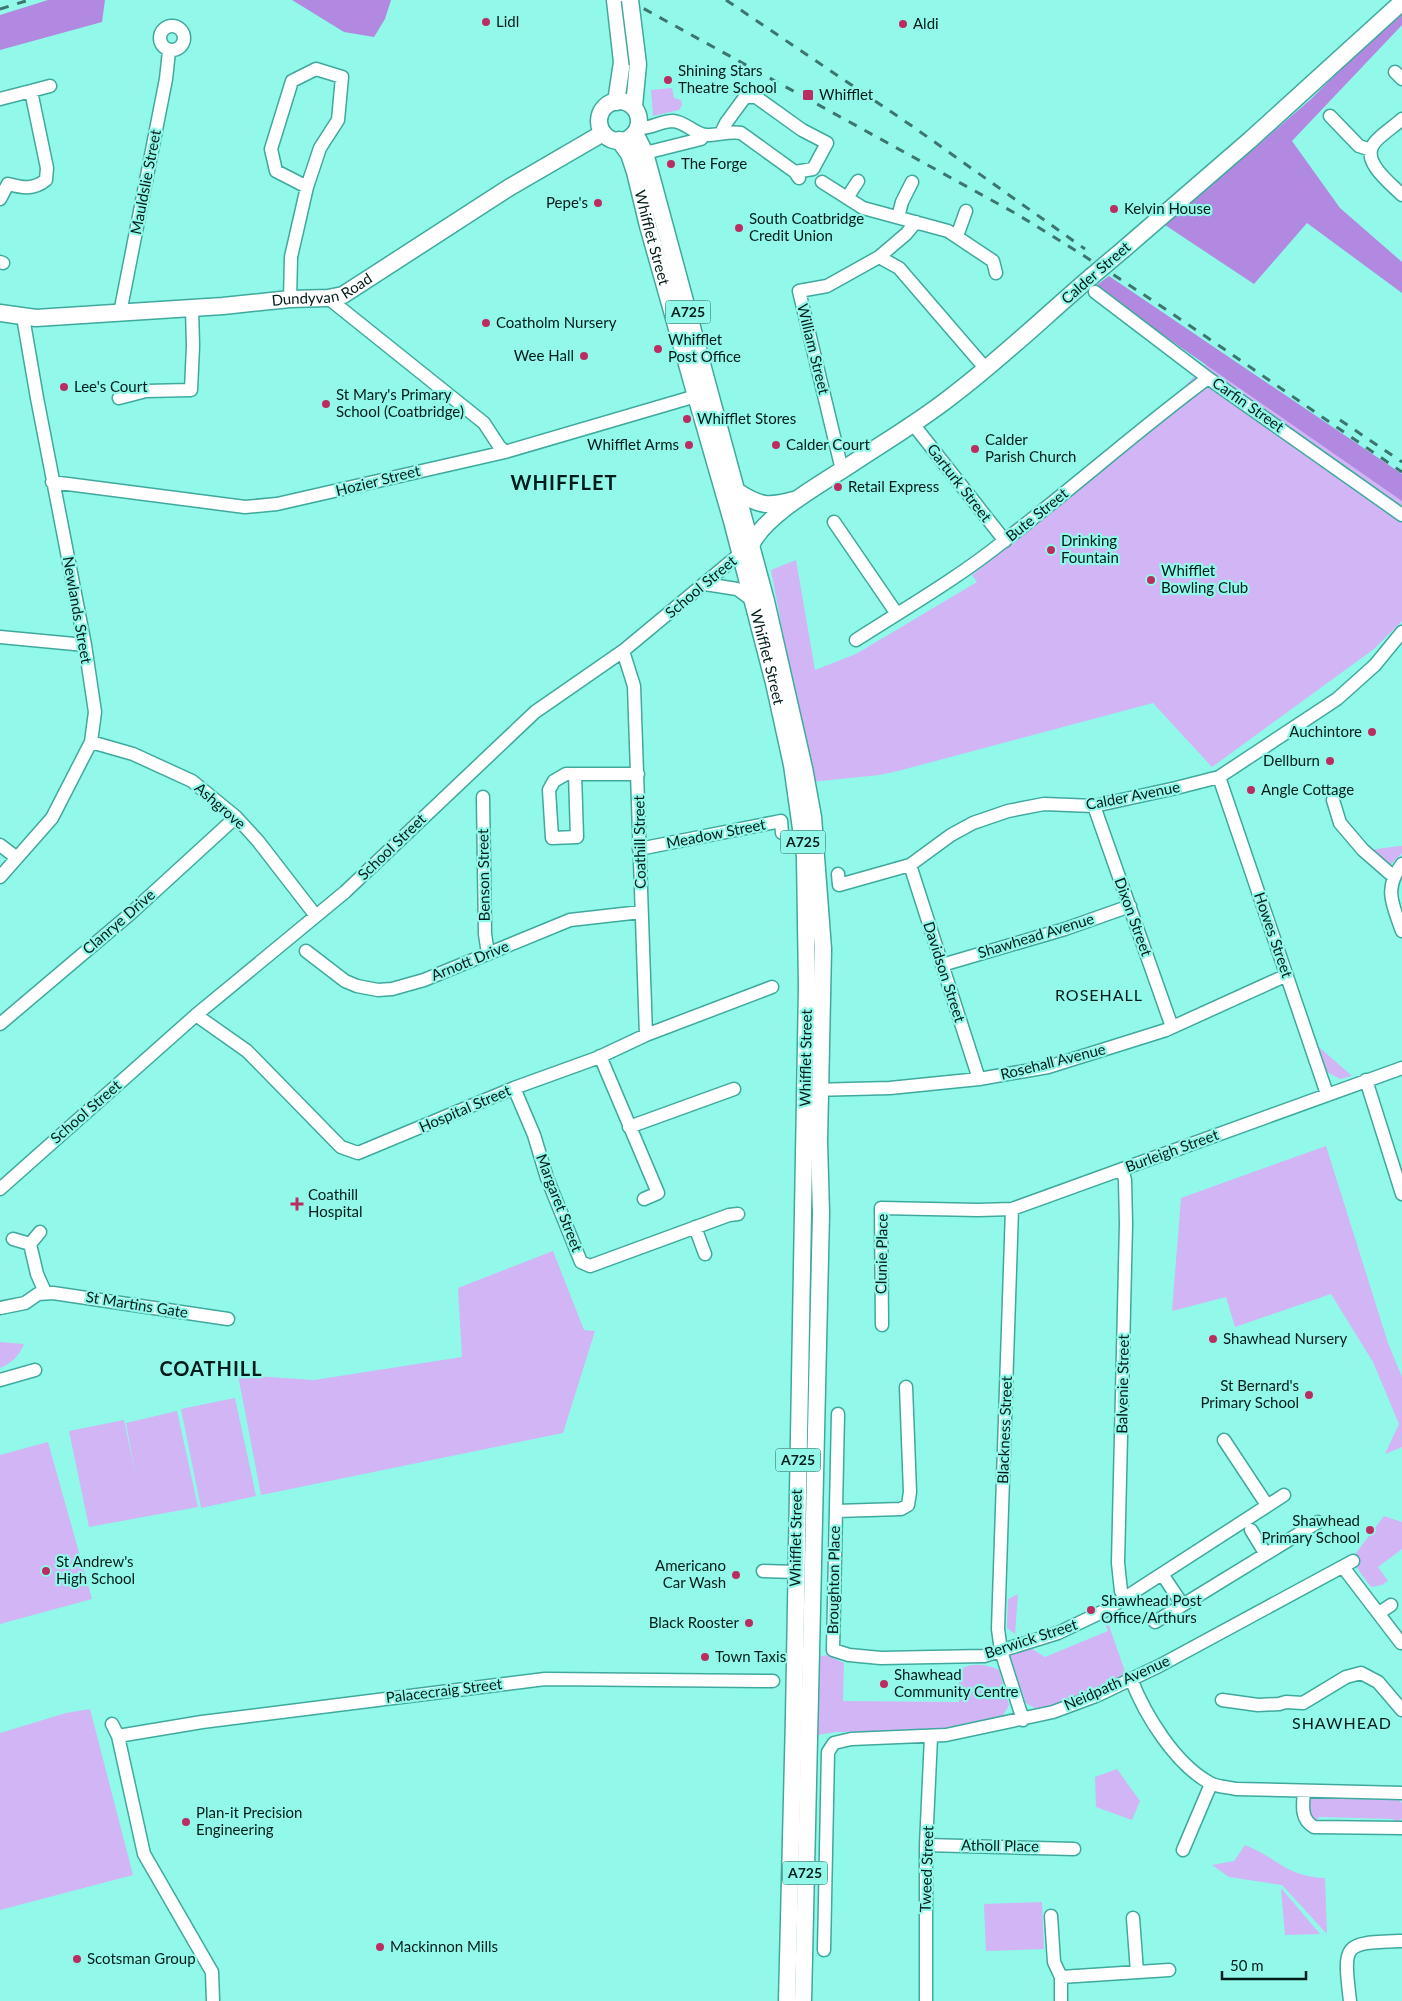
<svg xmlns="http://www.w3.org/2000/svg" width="1402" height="2001" font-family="Lato,sans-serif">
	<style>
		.green { fill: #d1b5f5 }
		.forest { fill: #b189e0 }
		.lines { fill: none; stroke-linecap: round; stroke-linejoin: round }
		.minor-casing { stroke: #3fa99d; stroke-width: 15 }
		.major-casing { stroke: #3fa99d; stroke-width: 19 }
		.minor { stroke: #fff; stroke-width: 12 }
		.major { stroke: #fff; stroke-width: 16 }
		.rail { stroke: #3b756e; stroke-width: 3; stroke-dasharray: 9 9; stroke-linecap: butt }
		.major-bridge-casing { stroke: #3fa99d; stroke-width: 19; stroke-linecap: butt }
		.major-bridge { stroke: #fff; stroke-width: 16 }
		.poi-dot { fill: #bb2d60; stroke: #92f8ea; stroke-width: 2 }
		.labels { text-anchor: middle; stroke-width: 4.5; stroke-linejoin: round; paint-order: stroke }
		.shield { fill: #92f8ea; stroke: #2c5e58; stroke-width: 1 }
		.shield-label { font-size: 14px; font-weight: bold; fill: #001c19 }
		.poi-label { font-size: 15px; fill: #001c19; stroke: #92f8ea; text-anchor: start }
		.street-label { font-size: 15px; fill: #001c19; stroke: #92f8ea }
		.neighbourhood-label { font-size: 16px; letter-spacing: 1px; fill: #001c19; stroke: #92f8ea }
		.district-label { font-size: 20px; font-weight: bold; letter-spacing: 1px; fill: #001c19; stroke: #92f8ea }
	</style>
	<rect width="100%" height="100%" fill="#92f8ea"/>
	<path class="green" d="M672 88 674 98 681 100 682 105 679 110 653 116 651 90Z
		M1209 362 1402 495V621L1374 649 1212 767 1153 703 898 771 879 775 811 782 771 570 796 560 815 670 856 654 977 582 972 575 1079 490Z
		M1399 846H1402V853L1390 865 1370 850Z
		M1319 1047 1352 1076 1340 1079 1327 1072Z
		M1326 1146 1388 1343 1402 1377V1447L1385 1454 1399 1424 1373 1362 1331 1294 1235 1327 1226 1297 1172 1311 1181 1198Z
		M553 1251 584 1330 595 1331 563 1433 261 1495 238 1375 314 1380 462 1357 458 1288Z
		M0 1342 24 1344C19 1356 12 1363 0 1368Z
		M235 1398 256 1496 201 1508 181 1409Z
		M177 1411 198 1507 89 1527 69 1431 124 1420 136 1477 126 1423Z
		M48 1442 92 1599 0 1624V1455Z
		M1384 1516 1402 1522V1549L1378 1567 1388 1581 1382 1585 1371 1587 1359 1571 1353 1557Z
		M1018 1594 1015 1634 1007 1628 1008 1599Z
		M1106 1617 1127 1677 1062 1704 1038 1710 1026 1703 1009 1654 1029 1647 1045 1657 1108 1631 1103 1618Z
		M827 1655 844 1663 843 1701 959 1702V1670C971 1662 986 1664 999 1670L1009 1705 1001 1719 971 1725 961 1724 952 1728 929 1731 836 1732 817 1735V1657Z
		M90 1709 133 1875 0 1910V1733L66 1713Z
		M1117 1769 1140 1801 1132 1820 1096 1807 1095 1777Z
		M1309 1798 1399 1800 1402 1803V1818L1396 1825 1393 1819 1319 1817 1315 1822 1306 1811Z
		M1245 1845C1278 1858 1285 1876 1325 1878L1327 1934 1282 1885 1229 1877 1212 1865 1234 1861Z
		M1281 1888 1320 1934 1285 1935Z
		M1042 1902 1044 1949 986 1951 984 1904Z"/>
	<path class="forest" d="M48 0H105L102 22 0 50V15Z
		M292 0H391L385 19 374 37 344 32Z
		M1402 8V25L1292 141 1340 208 1402 262V293L1307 223 1254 284 1165 225 1310 100Z
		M1109 276 1402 474V501L1094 287Z"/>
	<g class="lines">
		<g class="minor-casing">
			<path id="minor" d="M160 38a12 12 0 1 1 24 0a12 12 0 1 1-24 0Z
				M1395 72 1402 79
				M31 91 50 86
				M0 99 31 91 47 168 46 180C33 190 23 188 8 184L0 199
				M1330 116 1359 146 1371 150
				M1402 119C1395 126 1377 137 1373 145 1362 162 1391 184 1402 195
				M638 128C651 129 660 121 673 121 685 122 694 133 705 135 715 136 728 131 741 133L795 172 799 178
				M721 133 726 123 745 97H756L802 130 827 143 813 169 795 172
				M645 153 701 139 704 135
				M822 182 863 208 948 231 993 261 996 273
				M847 198 858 181
				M898 217 902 202 912 182
				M957 236 966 211
				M879 257 906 234 916 222
				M0 262 3 263
				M1095 292 1208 378 1402 515
				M328 298 484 423 499 446 505 452
				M290 299 291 257 307 187 276 171 271 149 292 81 316 69 342 77 338 120 320 148 307 187
				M120 313 166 79 169 51
				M119 398 146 391 191 390 193 346 192 308
				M913 424 1005 541
				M842 470 799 291 827 286 879 257 899 268 986 369
				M52 482 245 507 277 504 505 452 696 396
				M834 522 897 614
				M705 584 737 589 752 600
				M0 637 85 645
				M856 640C906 608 958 578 1004 541 1073 488 1138 430 1208 378
				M623 651 634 686 646 1035
				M91 742 133 754 192 781 236 817 258 841 316 916
				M575 774 577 837 552 838 549 790 554 781 566 774H638
				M1219 777 1327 1094
				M483 797 485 934 488 954
				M1333 800 1340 823 1363 850 1394 877
				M1094 806 1172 1027
				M0 845 17 858
				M639 849 781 821 782 833
				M1402 864C1383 889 1393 905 1402 931
				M910 865 979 1079
				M838 874 839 885 910 865 951 835 973 823 1008 811 1044 804 1094 806 1176 788 1219 777 1337 699 1375 665 1402 632
				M0 877 52 818 91 742 95 712 85 645 37 398 23 317
				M306 951 345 981 357 986 378 990 392 989 424 980 570 920 641 912
				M942 965 1065 929 1130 906
				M196 1015 247 1051 341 1147 358 1153 514 1088 597 1058 646 1035 772 987
				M0 1024 130 914 236 817
				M600 1056 658 1193 644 1199
				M1366 1080 1402 1194
				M514 1088 534 1135 547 1178 581 1262 590 1266 729 1215 738 1214
				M811 1090 890 1088 979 1079 1048 1067 1166 1030 1287 975
				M629 1127 734 1089
				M1122 1169 1125 1180 1126 1224 1118 1563 1121 1591 1125 1598
				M0 1189 196 1015 345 892 535 712 623 651 747 548
				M1012 1209 998 1629 1001 1651 1023 1720
				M695 1227 705 1254
				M40 1232 30 1244 37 1274 45 1292
				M13 1239 30 1244
				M0 1308 25 1303 38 1294 53 1293 228 1319
				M882 1325 881 1208 978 1210 1012 1209 1402 1068
				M0 1380 35 1370
				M838 1414 833 1650 849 1655 881 1658 984 1656 1058 1633 1106 1610 1284 1495
				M1224 1440 1267 1505
				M836 1511 901 1509 908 1505 910 1492 906 1387
				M1251 1530 1265 1553
				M1343 1567 1401 1643
				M763 1571 796 1572
				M1162 1574 1182 1604
				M1379 1613 1391 1605
				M1155 1622 1318 1522
				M1131 1679C1145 1715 1175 1764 1210 1783 1217 1787 1228 1787 1236 1789L1402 1793
				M1222 1700 1258 1705 1279 1704 1286 1702 1303 1703 1346 1677 1361 1673 1378 1682 1402 1710
				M112 1724 118 1736 144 1854 212 1972 213 2001
				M118 1736 202 1722 545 1679 773 1681
				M1304 1791C1303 1805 1300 1819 1314 1827L1402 1828
				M926 1845 1074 1849
				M1183 1850 1211 1784
				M1051 1916 1054 1962 1061 1977V2001
				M1133 1918 1137 1972
				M824 1950 828 1752 834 1743 851 1739 946 1735 1053 1712 1096 1696 1159 1666 1353 1561
				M1061 1977 1169 1970
				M926 2001V1845L931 1737
				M1350 2001C1343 1942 1343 1943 1402 1941"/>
		</g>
		<g class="major-casing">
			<g id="major">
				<path d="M615 0 622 62 616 102"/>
				<circle cx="619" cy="121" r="20"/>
				<path d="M634 106 638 64"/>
				<path d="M635 133 645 153 766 601 804 768 813 817 823 949 819 1142 821 1213 803 2001"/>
				<path id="s1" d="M619 140 629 154 635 172 648 226 696 396 732 521 774 683 792 765 805 857 807 987 794 1718 787 2001"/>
				<path d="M1124 249 1250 140 1402 2"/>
				<path id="s2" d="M0 313 36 318 223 306 290 299 328 298 343 295 510 187 603 133"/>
				<path d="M738 492C760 506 768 507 794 500"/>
				<path d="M751 545C765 515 822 483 850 465 883 443 917 423 948 399 999 361 1044 317 1092 276"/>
			</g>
		</g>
		<use href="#minor" class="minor"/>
		<use href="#major" class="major"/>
		<path class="rail" d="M628 0 1013 212C1147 292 1273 384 1402 472
			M726 0 912 126 1085 249
			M0 9 29 0
			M1340 420 1402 462"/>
		<g class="major-bridge-casing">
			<path id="major-bridge" d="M630 0 638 64
				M1092 276 1124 249"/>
		</g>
		<use href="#major-bridge" class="major-bridge"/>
	</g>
	<g class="poi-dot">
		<circle cx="486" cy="22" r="5"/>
		<circle cx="903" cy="24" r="5"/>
		<circle cx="668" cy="80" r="5"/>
		<rect x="802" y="89" width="12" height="12" rx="2.5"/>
		<circle cx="671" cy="164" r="5"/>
		<circle cx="598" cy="203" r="5"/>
		<circle cx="1114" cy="209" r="5"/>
		<circle cx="739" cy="228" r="5"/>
		<circle cx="486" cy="323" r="5"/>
		<circle cx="658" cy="349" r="5"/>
		<circle cx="584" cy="356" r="5"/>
		<circle cx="64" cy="387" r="5"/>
		<circle cx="326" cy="404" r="5"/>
		<circle cx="687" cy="419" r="5"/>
		<circle cx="689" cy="445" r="5"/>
		<circle cx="776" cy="445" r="5"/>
		<circle cx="975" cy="449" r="5"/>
		<circle cx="838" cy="487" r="5"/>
		<circle cx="1051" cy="550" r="5"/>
		<circle cx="1151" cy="580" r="5"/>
		<circle cx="1372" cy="732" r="5"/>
		<circle cx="1330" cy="761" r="5"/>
		<circle cx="1251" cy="790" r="5"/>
		<path d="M294.5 1196.5h5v5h5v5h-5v5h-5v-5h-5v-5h5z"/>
		<circle cx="1213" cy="1339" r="5"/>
		<circle cx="1309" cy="1395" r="5"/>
		<circle cx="1370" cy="1530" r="5"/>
		<circle cx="46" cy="1571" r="5"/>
		<circle cx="736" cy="1575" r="5"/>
		<circle cx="1091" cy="1610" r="5"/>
		<circle cx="749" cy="1623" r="5"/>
		<circle cx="705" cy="1657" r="5"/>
		<circle cx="884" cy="1684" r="5"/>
		<circle cx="186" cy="1822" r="5"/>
		<circle cx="380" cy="1947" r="5"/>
		<circle cx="77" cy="1959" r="5"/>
	</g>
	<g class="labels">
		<g class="shield">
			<rect x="665.5" y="300.5" width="45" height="23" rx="4"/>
			<rect x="780.5" y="830.5" width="45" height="23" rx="4"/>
			<rect x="775.5" y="1448.5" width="45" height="23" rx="4"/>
			<rect x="782.5" y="1861.5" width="45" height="23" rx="4"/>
		</g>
		<g class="shield-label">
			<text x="688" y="317">A725</text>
			<text x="803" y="847">A725</text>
			<text x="798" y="1465">A725</text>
			<text x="805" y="1878">A725</text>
		</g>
		<g class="poi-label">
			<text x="496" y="27">Lidl</text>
			<text x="913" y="29">Aldi</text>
			<text x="678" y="76">Shining Stars<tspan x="678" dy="17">Theatre School</tspan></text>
			<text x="819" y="100">Whifflet</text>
			<text x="681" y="169">The Forge</text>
			<text x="588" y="208" text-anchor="end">Pepe's</text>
			<text x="1124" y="214">Kelvin House</text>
			<text x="749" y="224">South Coatbridge<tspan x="749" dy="17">Credit Union</tspan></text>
			<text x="496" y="328">Coatholm Nursery</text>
			<text x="668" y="345">Whifflet<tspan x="668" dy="17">Post Office</tspan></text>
			<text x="574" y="361" text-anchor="end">Wee Hall</text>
			<text x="74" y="392">Lee's Court</text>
			<text x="336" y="400">St Mary's Primary<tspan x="336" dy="17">School (Coatbridge)</tspan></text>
			<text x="697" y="424">Whifflet Stores</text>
			<text x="985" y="445">Calder<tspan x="985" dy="17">Parish Church</tspan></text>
			<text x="679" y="450" text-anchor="end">Whifflet Arms</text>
			<text x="786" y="450">Calder Court</text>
			<text x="848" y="492">Retail Express</text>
			<text x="1061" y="546">Drinking<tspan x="1061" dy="17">Fountain</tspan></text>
			<text x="1161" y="576">Whifflet<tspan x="1161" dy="17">Bowling Club</tspan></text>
			<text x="1362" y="737" text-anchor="end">Auchintore</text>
			<text x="1320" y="766" text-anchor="end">Dellburn</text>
			<text x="1261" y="795">Angle Cottage</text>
			<text x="308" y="1200">Coathill<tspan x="308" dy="17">Hospital</tspan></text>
			<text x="1223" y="1344">Shawhead Nursery</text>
			<text x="1299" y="1391" text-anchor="end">St Bernard's<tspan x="1299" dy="17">Primary School</tspan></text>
			<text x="1360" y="1526" text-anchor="end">Shawhead<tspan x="1360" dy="17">Primary School</tspan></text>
			<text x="56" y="1567">St Andrew's<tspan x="56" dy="17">High School</tspan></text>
			<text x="726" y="1571" text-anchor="end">Americano<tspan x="726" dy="17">Car Wash</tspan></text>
			<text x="1101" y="1606">Shawhead Post<tspan x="1101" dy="17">Office/Arthurs</tspan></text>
			<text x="739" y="1628" text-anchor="end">Black Rooster</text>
			<text x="715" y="1662">Town Taxis</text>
			<text x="894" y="1680">Shawhead<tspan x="894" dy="17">Community Centre</tspan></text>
			<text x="196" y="1818">Plan-it Precision<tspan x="196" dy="17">Engineering</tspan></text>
			<text x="390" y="1952">Mackinnon Mills</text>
			<text x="87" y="1964">Scotsman Group</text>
		</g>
		<g class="street-label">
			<text transform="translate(146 182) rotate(-79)" y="5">Mauldslie Street</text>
			<text dy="5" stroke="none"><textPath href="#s1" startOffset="104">Whifflet Street</textPath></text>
			<text transform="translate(1096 273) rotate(-41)" y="5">Calder Street</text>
			<text dy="5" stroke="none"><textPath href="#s2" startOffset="325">Dundyvan Road</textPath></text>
			<text transform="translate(813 349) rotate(76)" y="5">William Street</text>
			<text transform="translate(1248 405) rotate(35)" y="5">Carfin Street</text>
			<text transform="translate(378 481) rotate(-14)" y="5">Hozier Street</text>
			<text transform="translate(959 483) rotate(52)" y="5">Garturk Street</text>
			<text transform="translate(1037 515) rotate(-39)" y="5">Bute Street</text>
			<text transform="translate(701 587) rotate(-40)" y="5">School Street</text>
			<text transform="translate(77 610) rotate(80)" y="5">Newlands Street</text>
			<text dy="5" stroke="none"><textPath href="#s1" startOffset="539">Whifflet Street</textPath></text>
			<text transform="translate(1133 796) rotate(-11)" y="5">Calder Avenue</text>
			<text transform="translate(220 806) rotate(41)" y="5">Ashgrove</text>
			<text transform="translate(716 834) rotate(-11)" y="5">Meadow Street</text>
			<text transform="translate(640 842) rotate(-91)" y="5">Coathill Street</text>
			<text transform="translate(392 847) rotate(-44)" y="5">School Street</text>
			<text transform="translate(484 875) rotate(-91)" y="5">Benson Street</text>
			<text transform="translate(1133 917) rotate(70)" y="5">Dixon Street</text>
			<text transform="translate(119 922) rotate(-41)" y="5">Clanrye Drive</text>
			<text transform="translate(1273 935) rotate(71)" y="5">Howes Street</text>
			<text transform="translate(1036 936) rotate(-17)" y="5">Shawhead Avenue</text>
			<text transform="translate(470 961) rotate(-22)" y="5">Arnott Drive</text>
			<text transform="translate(944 972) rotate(72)" y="5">Davidson Street</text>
			<text transform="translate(806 1058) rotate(-89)" y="5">Whifflet Street</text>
			<text transform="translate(1053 1062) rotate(-14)" y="5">Rosehall Avenue</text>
			<text transform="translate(465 1109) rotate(-23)" y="5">Hospital Street</text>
			<text transform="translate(86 1112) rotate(-41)" y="5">School Street</text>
			<text transform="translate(1172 1151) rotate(-20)" y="5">Burleigh Street</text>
			<text transform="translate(559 1203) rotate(69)" y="5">Margaret Street</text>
			<text transform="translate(882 1254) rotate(-89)" y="5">Clunie Place</text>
			<text transform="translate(137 1305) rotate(9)" y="5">St Martins Gate</text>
			<text transform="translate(1123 1384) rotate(-89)" y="5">Balvenie Street</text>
			<text transform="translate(1005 1430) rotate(-88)" y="5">Blackness Street</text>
			<text transform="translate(796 1538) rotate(-89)" y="5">Whifflet Street</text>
			<text transform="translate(834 1580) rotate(-89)" y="5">Broughton Place</text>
			<text transform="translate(1031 1639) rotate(-18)" y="5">Berwick Street</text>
			<text transform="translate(1117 1683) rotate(-24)" y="5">Neidpath Avenue</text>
			<text transform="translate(444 1691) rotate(-7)" y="5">Palacecraig Street</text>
			<text transform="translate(1000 1846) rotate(1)" y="5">Atholl Place</text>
			<text transform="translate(927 1869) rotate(-88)" y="5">Tweed Street</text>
		</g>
		<g class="neighbourhood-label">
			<text x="1099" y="1001">ROSEHALL</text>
			<text x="1342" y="1729">SHAWHEAD</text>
		</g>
		<g class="district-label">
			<text x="564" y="490">WHIFFLET</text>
			<text x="211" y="1376">COATHILL</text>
		</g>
	</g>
	<path d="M1222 1971v8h84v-8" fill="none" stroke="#001c19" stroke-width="2.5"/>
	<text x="1230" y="1971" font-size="15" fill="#001c19" stroke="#92f8ea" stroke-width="4" paint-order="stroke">50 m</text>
</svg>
